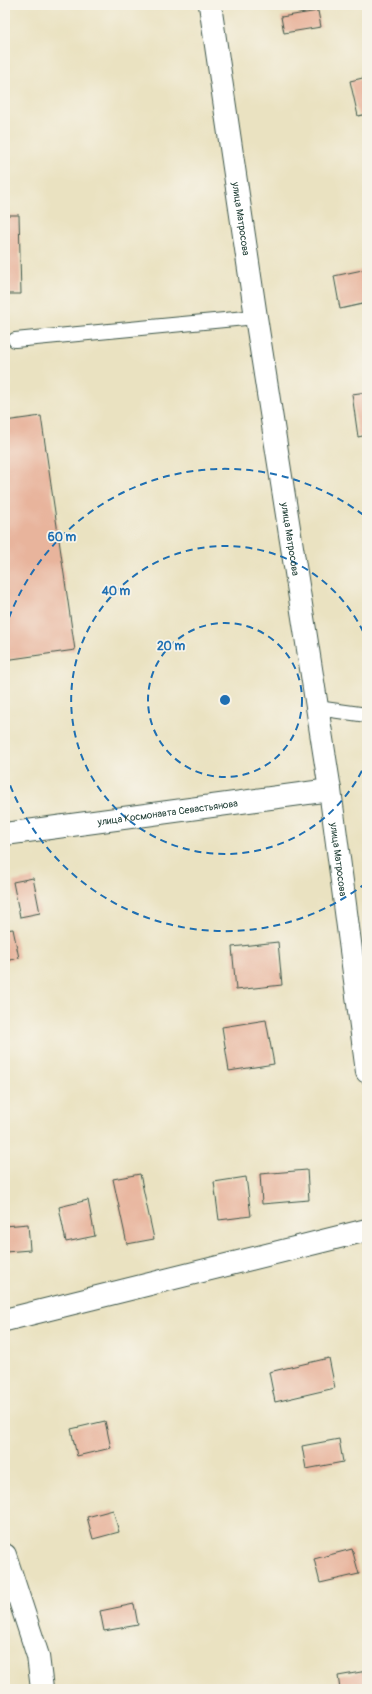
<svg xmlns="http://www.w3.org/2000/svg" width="372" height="1694" font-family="Pangolin,sans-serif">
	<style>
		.building { fill: #e8b49c }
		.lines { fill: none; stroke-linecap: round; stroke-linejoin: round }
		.service-casing { stroke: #3d5649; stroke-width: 16 }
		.minor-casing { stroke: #3d5649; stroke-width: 24 }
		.secondary-casing { stroke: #3d5649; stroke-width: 24 }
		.service { stroke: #fff; stroke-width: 14 }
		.minor { stroke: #fff; stroke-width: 22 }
		.secondary { stroke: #fff; stroke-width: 22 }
		.ring { fill: none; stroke: #1f6fb2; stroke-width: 2; stroke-dasharray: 7 5 }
		.labels { text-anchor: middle; stroke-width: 3.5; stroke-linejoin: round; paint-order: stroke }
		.street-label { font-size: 10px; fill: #1f3d34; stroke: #f7f3e8 }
		.centre { fill: #1f6fb2; stroke: #f7f3e8; stroke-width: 2 }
		.ring-label { font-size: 12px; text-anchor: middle; font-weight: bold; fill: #1f6fb2; stroke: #f7f3e8; stroke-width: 3.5; stroke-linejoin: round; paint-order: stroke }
	</style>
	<rect width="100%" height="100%" fill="#f7f3e8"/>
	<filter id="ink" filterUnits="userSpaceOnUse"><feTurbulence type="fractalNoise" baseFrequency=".025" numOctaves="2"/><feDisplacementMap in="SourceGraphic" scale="8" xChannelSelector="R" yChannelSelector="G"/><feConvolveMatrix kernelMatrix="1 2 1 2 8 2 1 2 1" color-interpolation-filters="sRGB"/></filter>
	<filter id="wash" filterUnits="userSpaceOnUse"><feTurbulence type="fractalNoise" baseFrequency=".012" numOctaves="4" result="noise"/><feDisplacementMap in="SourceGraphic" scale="16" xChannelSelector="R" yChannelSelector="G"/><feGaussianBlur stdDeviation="0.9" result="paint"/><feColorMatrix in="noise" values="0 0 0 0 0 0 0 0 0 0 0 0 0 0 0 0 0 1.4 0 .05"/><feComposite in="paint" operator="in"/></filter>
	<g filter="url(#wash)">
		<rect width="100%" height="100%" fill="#eae2c1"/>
		<g id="blocks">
			<path class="building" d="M318 11 321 27 284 33 281 17Z
				M367 77V114L358 116 350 81Z
				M5 215H19L21 294H5Z
				M367 269V303L340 309 334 276Z
				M367 392V435L358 437 352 394Z
				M41 416 75 650 5 660V421Z
				M33 878 40 913 20 917 13 882Z
				M13 929 19 958 5 961V930Z
				M278 942 282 985 236 990 232 947Z
				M266 1020 274 1064 229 1071 222 1027Z
				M307 1170 309 1200 262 1204 260 1174Z
				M140 1174 154 1239 127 1244 113 1179Z
				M246 1177 251 1216 219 1220 214 1182Z
				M88 1200 95 1236 66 1242 59 1207Z
				M28 1224 30 1250 5 1252V1226Z
				M329 1358 335 1388 275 1402 269 1372Z
				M105 1421 111 1448 77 1456 71 1429Z
				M339 1439 343 1462 306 1469 302 1446Z
				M113 1510 119 1532 93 1539 87 1517Z
				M352 1549 359 1574 320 1583 314 1559Z
				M134 1604 138 1625 104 1631 100 1611Z
				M367 1671V1687L340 1689 338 1676Z"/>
		</g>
	</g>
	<g filter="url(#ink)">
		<use href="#blocks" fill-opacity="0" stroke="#3d5649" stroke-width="1"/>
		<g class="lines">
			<g class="service-casing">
				<path id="service" d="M15 340 256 317
					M317 708 367 715"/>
			</g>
			<g class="minor-casing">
				<g id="minor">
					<path id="s1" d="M5 834 330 790"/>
					<path d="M5 1320 367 1230"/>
					<path d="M5 1555 38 1656 42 1689"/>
				</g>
			</g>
			<g class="secondary-casing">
				<g id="secondary">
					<path id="s2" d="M210 5 256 317 330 790 367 1072"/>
				</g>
			</g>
			<use href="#service" class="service"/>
			<use href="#minor" class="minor"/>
			<use href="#secondary" class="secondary"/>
		</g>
	</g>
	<g class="ring">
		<circle cx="225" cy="700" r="77"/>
		<path d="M367 760A154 154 0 1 1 367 640"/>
		<path d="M366 883A231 231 0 0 1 5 771M5 629A231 231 0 0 1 366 517"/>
	</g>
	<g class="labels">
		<g class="street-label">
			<text dy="4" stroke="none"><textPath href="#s2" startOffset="216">улица Матросова</textPath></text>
			<text dy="4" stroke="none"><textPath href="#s2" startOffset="540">улица Матросова</textPath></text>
			<text dy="4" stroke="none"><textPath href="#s1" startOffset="164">улица Космонавта Севастьянова</textPath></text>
			<text dy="4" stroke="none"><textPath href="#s2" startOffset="864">улица Матросова</textPath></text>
		</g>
	</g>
	<circle cx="225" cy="700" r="6" class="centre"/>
	<g class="ring-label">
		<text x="62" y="541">60 m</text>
		<text x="116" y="595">40 m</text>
		<text x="171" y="650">20 m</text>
	</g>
	<rect width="372" height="1694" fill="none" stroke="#f7f3e8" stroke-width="20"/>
</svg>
